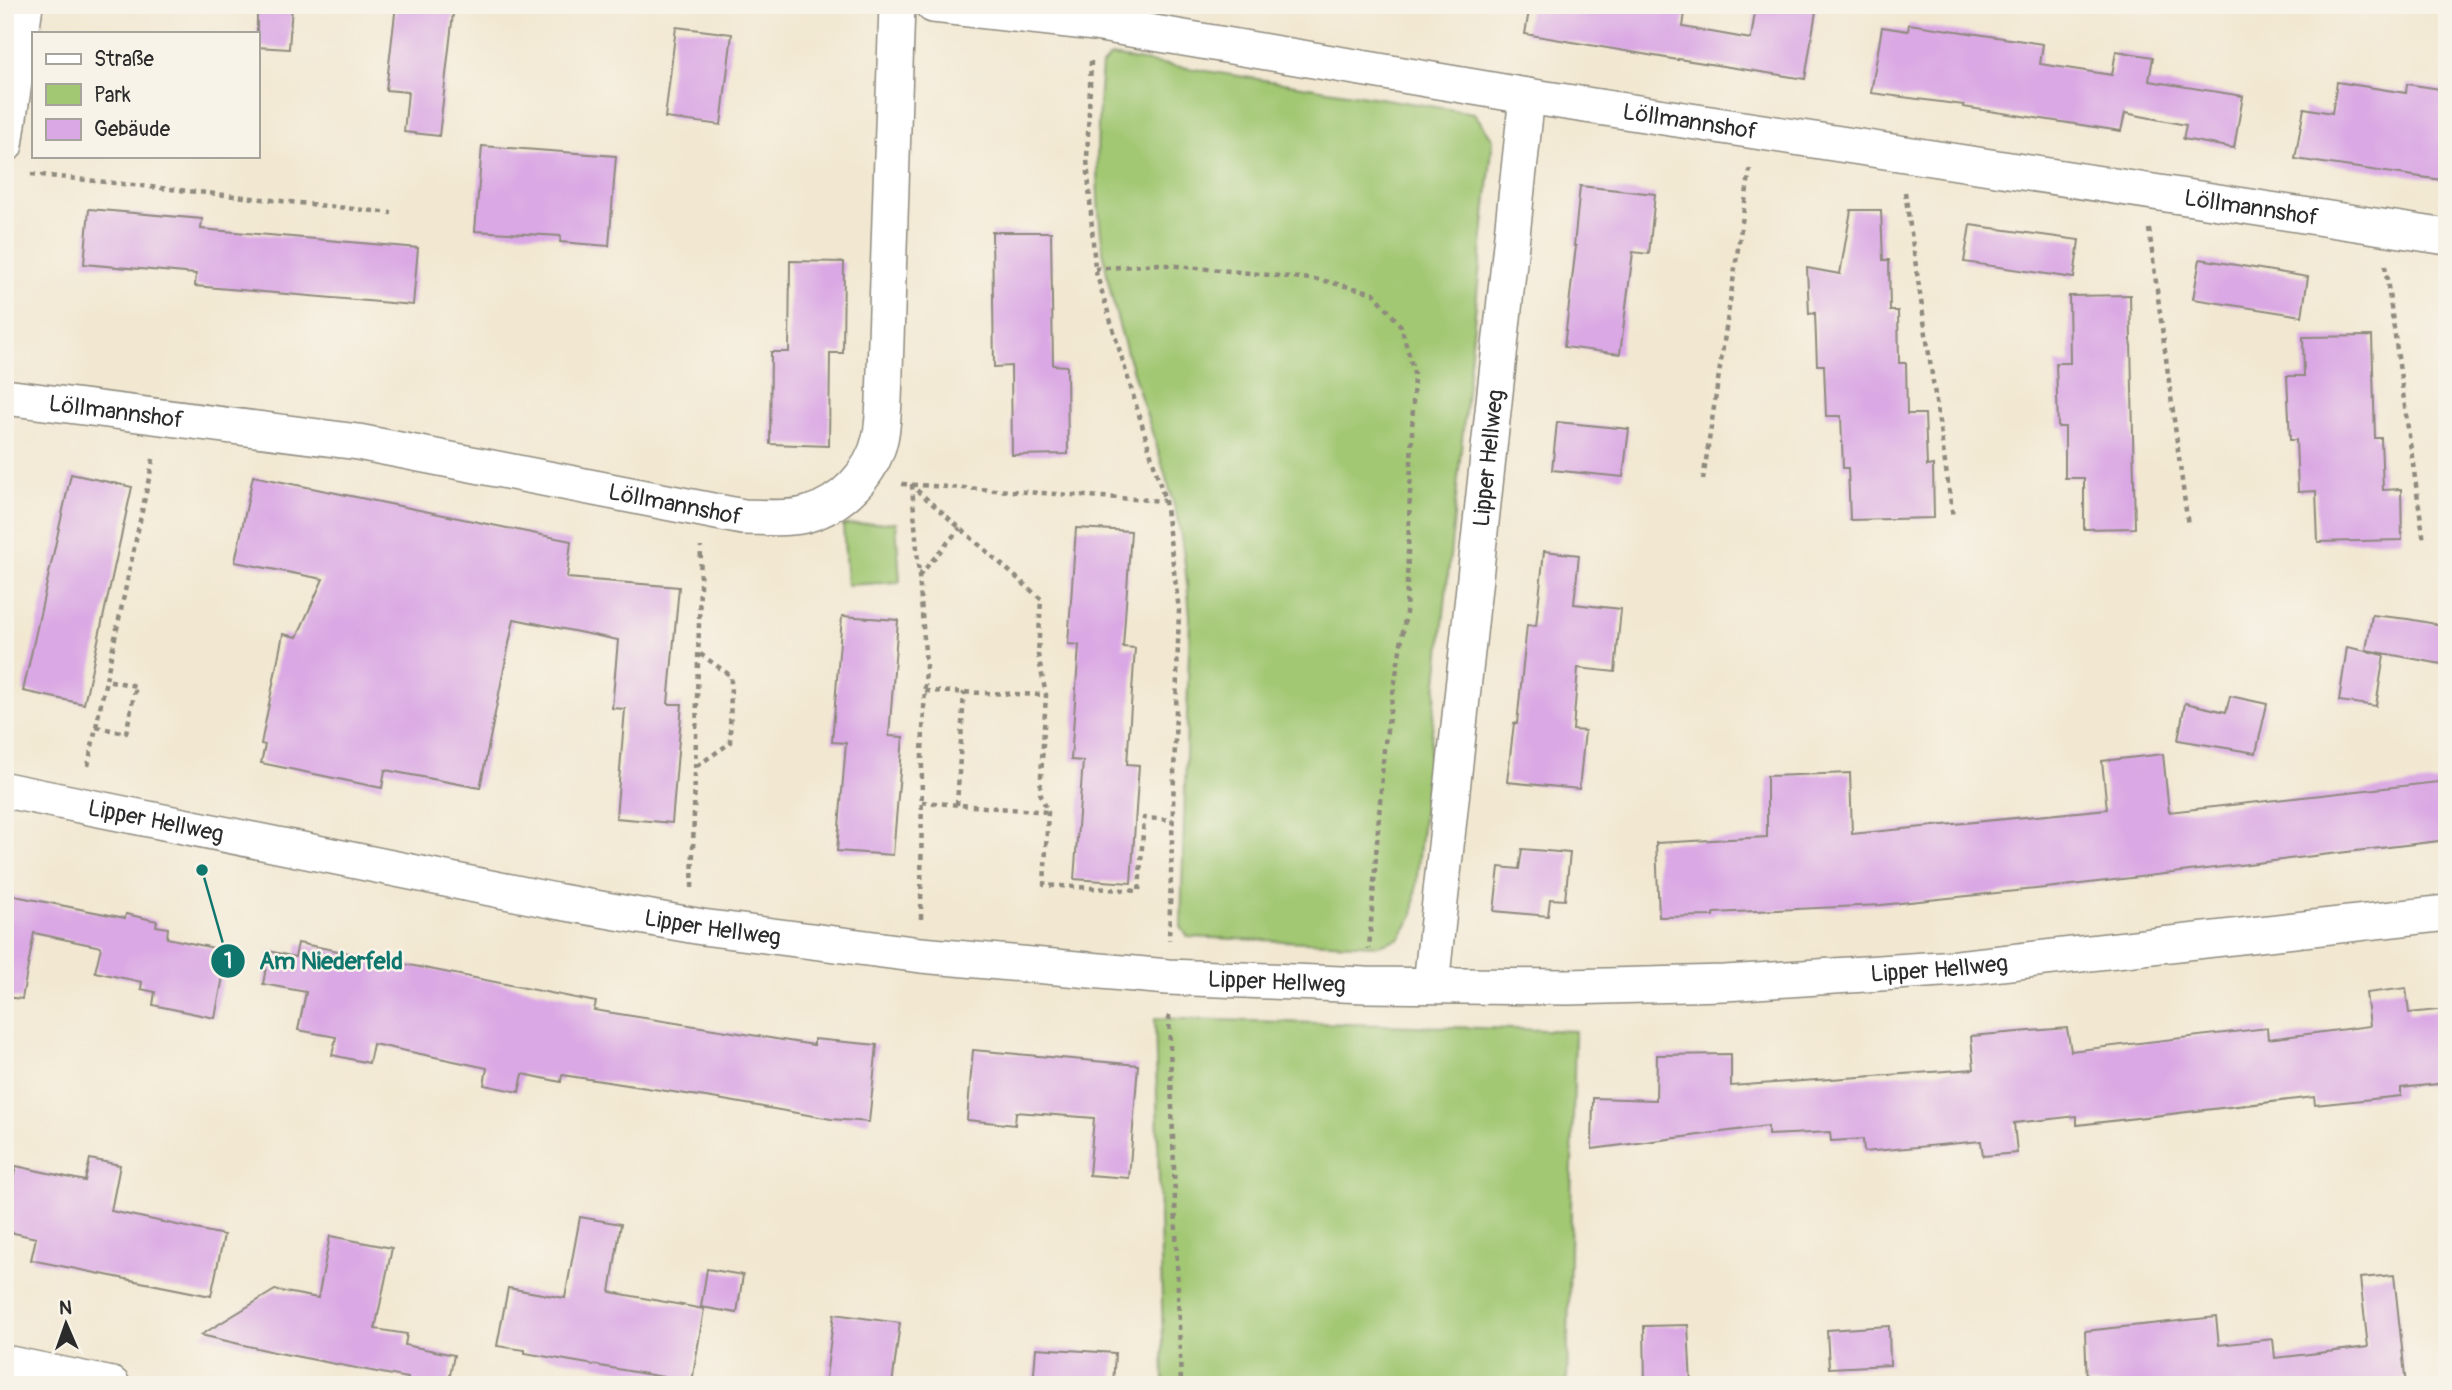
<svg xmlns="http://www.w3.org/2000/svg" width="2452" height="1390" font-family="Pangolin,sans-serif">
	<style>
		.green { fill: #a2c873; stroke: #667a4f; stroke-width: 2 }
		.building { fill: #daa8e4 }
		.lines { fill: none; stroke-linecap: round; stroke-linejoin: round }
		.minor-casing { stroke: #8e8a7e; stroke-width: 38 }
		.path { stroke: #8e8a7e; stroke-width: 4.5; stroke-dasharray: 5 5; stroke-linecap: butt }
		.minor { stroke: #fff; stroke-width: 35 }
		.labels { text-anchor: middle; stroke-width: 5; stroke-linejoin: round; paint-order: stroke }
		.street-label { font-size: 23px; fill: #2b2b2b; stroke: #f7f3e8 }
		.leader { fill: none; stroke: #0f766e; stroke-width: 2.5 }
		.callout-dot { fill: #0f766e; stroke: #f7f3e8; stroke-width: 2.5 }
		.mark-label { font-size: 21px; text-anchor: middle; font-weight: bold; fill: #fff }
		.callout-label { font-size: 24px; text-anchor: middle; font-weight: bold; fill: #0f766e; stroke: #f7f3e8; stroke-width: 5; stroke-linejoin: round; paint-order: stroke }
	</style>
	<rect width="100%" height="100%" fill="#f7f3e8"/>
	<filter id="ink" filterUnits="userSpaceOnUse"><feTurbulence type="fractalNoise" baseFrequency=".0143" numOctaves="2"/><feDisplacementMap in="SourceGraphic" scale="14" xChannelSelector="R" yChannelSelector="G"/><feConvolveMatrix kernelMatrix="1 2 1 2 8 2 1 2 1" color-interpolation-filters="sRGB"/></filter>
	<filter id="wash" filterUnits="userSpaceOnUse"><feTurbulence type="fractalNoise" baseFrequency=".00686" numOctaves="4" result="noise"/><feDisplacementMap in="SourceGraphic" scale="28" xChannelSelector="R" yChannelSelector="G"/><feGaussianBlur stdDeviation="1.57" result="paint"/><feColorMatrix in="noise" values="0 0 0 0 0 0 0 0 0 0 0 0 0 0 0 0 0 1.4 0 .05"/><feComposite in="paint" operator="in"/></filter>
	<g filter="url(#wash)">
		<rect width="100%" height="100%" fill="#f2e8d2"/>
		<path class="green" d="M1111 56 1474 113 1493 139 1413 915 1400 938 1379 945 1188 937 1181 927 1190 615C1187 584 1185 552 1178 521 1160 447 1131 376 1113 302 1093 219 1095 148 1102 65Z
			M896 522 900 582 847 585 843 525Z
			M1155 1018 1575 1031 1567 1385H1164Z"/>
		<g id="blocks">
			<path class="building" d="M257 5H292L289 49 257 47Z
				M396 5H454L439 136 404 132 408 92 386 90Z
				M1530 5H1686L1683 27 1751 39 1756 5H1817L1805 79 1678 59V60L1525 34Z
				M1909 24 2043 44 2040 64 2112 75 2116 51 2153 57 2149 81 2243 96 2234 148 2183 139 2186 125 2125 113 2121 131 1963 107 1964 105 1871 93 1882 27 1908 31Z
				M676 27 732 34 721 125 665 118Z
				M2337 82 2406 93 2407 84 2447 90V152L2442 180 2295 159 2304 108 2332 113Z
				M482 146 616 156 609 246 560 242 561 236 475 231Z
				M1580 186 1655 194 1649 254 1633 252 1620 354 1564 347 1576 246H1574Z
				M89 209 202 219 201 229 418 248 413 305 195 286 196 274 84 264Z
				M1851 210H1881L1883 260H1889L1890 311H1898L1899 363H1906L1907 414H1925L1927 466 1933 465 1934 518 1850 520 1848 468H1843L1841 416H1826L1824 365H1817L1815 313 1809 314 1807 268 1840 274Z
				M1970 225 2079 240 2074 278 1964 262Z
				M992 232H1051L1053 365 1067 366 1068 454 1012 455 1011 366 994 367Z
				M2200 259 2308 277 2302 316 2193 299Z
				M790 261 844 262 843 353H830L829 446 770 444 771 352H789Z
				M2130 295 2135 528 2084 529V478H2065V427H2058L2056 363H2070L2069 296Z
				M2372 336 2375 438H2381L2383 490 2401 489 2402 540 2318 542 2316 491 2298 492 2296 440H2290L2287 376H2304L2303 337Z
				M1557 422 1629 429 1623 477 1552 470Z
				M71 474 132 487 84 704 23 691Z
				M253 476 571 541 567 578 679 587 668 704H682L672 823 616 818 625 709 612 708 618 640 514 619 480 788 385 770 382 788 261 763 265 745 261 744 283 634 297 637 323 579 235 562Z
				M1076 528 1131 531 1123 647 1135 648 1127 764 1139 765 1131 883 1074 879 1083 761 1071 760 1079 645 1068 644Z
				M1544 551 1579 555 1574 604 1621 609 1615 672 1578 668 1573 730 1585 731 1579 789 1507 782 1514 723 1517 724 1527 625 1536 626Z
				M2372 615 2408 619 2447 626V665L2366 650Z
				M842 616 898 620 889 736 903 737 893 855 837 851 846 743 832 742Z
				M2347 647 2384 655 2376 706 2339 701Z
				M2230 696 2267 704 2256 753 2178 740 2185 703 2226 712Z
				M2163 754 2169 812 2447 781V840L2064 886 1881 905 1714 913V916L1659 917 1656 843 1767 837V776L1850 773 1852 834 2107 809 2102 761Z
				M1522 849 1570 853 1565 900 1550 899 1548 916 1494 911 1499 867 1519 869Z
				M5 894 125 918 126 914 157 921 156 926 168 928 167 938 228 951 215 1018 153 1005 155 992 141 989 142 982 95 972 101 947 34 933 22 999 5 997Z
				M298 943 596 1002 594 1010 814 1045V1039L877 1045 869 1122 831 1119 712 1098 562 1075 561 1082 523 1074 519 1092 484 1085 487 1068 373 1044 369 1063 332 1055 336 1037 298 1030 306 992 263 984 269 951 295 957Z
				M2406 988 2409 1013 2447 1009V1083L2401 1088V1096L2315 1105 2314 1097 2077 1125V1116L2014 1123 2017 1153 1983 1156 1981 1141 1864 1152 1863 1139 1831 1141 1830 1132 1768 1135V1126L1592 1149 1593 1098 1656 1100 1657 1055 1731 1054V1086L1974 1069 1971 1036 2067 1028 2071 1051 2267 1028 2268 1039 2370 1026 2366 993Z
				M973 1050 1138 1065 1129 1178 1089 1175 1094 1118 1016 1112 1015 1125 967 1120Z
				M90 1159 120 1165 111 1211 224 1235 211 1296 31 1260 36 1238 5 1231V1216L16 1166 85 1181Z
				M580 1217 621 1224 610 1292 704 1309 692 1382 525 1353V1350L497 1346 508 1288 565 1298Z
				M330 1236 392 1248 375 1329 407 1334 405 1345 454 1355 448 1385H407L408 1378 274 1352 201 1335 275 1290 318 1298Z
				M707 1269 743 1275 737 1313 701 1307Z
				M2394 1275 2406 1385H2087L2085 1331 2216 1317 2219 1345 2273 1339 2275 1358 2368 1347 2360 1278Z
				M834 1314 900 1323 892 1385H825Z
				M1688 1325 1691 1385H1645L1644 1326Z
				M1889 1326 1890 1365 1829 1368 1827 1330Z
				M1036 1348 1115 1353 1113 1385H1033Z"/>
		</g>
	</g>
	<g filter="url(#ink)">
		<use href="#blocks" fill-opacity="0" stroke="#8e8a7e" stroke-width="2"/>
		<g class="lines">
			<g class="minor-casing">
				<g id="minor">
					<path id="s1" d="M933 5 1095 23 1527 96 2447 237"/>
					<path d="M5 145 25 5"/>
					<path id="s2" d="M5 397 358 442 743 517C764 517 788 520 808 514 842 504 872 474 880 439 883 427 883 414 884 401L897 5"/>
					<path id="s3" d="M5 790 555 901 702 927 921 955 1168 977 1366 985 1567 987 1725 983 1957 968 2447 913"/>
					<path id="s4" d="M1431 985 1527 96"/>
					<path d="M5 1363 112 1385"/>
				</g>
			</g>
			<path class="path" d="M1091 61 1087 159 1095 269 1165 501 1179 610 1169 940
				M31 174 392 213
				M1905 192 1953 517
				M2149 229 2188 526
				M2385 265 2424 542
				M1095 269 1157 264 1321 280 1374 293 1401 326 1414 373 1406 613 1384 749 1369 949
				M1703 480 1750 169
				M902 484 1165 501
				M919 576 960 528
				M925 691 1046 695
				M96 727 106 680
				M88 766 96 727 126 733 136 686 106 680 154 455
				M697 766 730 743 731 676 699 653
				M922 802 1048 812
				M957 805 964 692
				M692 888 701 547
				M921 919 922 753 926 665 912 486 1041 599 1038 655 1046 695 1040 793 1048 812 1044 885 1139 891 1144 818 1173 820
				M1169 1015 1181 1385"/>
			<use href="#minor" class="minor"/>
		</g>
	</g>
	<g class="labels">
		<g class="street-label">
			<text dy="8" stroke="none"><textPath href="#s1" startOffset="766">Löllmannshof</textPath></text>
			<text dy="8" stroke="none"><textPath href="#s1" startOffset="1334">Löllmannshof</textPath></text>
			<text dy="8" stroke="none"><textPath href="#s2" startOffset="112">Löllmannshof</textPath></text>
			<text dy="8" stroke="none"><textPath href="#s4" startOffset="530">Lipper Hellweg</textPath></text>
			<text dy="8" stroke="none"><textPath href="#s2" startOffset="679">Löllmannshof</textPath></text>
			<text dy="8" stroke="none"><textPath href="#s3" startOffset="154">Lipper Hellweg</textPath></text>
			<text dy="8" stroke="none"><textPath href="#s3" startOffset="721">Lipper Hellweg</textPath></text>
			<text dy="8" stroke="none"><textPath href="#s3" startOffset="1951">Lipper Hellweg</textPath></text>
			<text dy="8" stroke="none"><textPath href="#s3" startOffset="1288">Lipper Hellweg</textPath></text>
		</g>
	</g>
	<path class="leader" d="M202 870L228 961"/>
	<g class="callout-dot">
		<circle cx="202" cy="870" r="7"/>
		<circle cx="228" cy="961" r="18"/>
	</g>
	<g class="mark-label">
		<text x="228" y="968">1</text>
	</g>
	<g class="callout-label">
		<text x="331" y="969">Am Niederfeld</text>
	</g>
	<rect width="2452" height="1390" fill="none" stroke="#f7f3e8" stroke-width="28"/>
	<rect x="32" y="32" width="228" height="126" fill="#f7f3e8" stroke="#a5a39c" stroke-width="2"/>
	<rect x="46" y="54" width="35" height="10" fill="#ffffff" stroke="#a5a39c" stroke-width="2"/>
	<text x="94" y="66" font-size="21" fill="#2b2b2b">Straße</text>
	<rect x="46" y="84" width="35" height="21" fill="#a2c873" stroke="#a5a39c" stroke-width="2"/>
	<text x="94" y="102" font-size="21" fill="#2b2b2b">Park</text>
	<rect x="46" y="119" width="35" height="21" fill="#daa8e4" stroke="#a5a39c" stroke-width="2"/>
	<text x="94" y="136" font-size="21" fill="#2b2b2b">Gebäude</text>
	<g transform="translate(66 1324) rotate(358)" stroke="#f7f3e8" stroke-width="5" paint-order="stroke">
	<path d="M0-5L12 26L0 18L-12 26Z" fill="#2b2b2b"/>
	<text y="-10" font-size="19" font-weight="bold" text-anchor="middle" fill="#2b2b2b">N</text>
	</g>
</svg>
